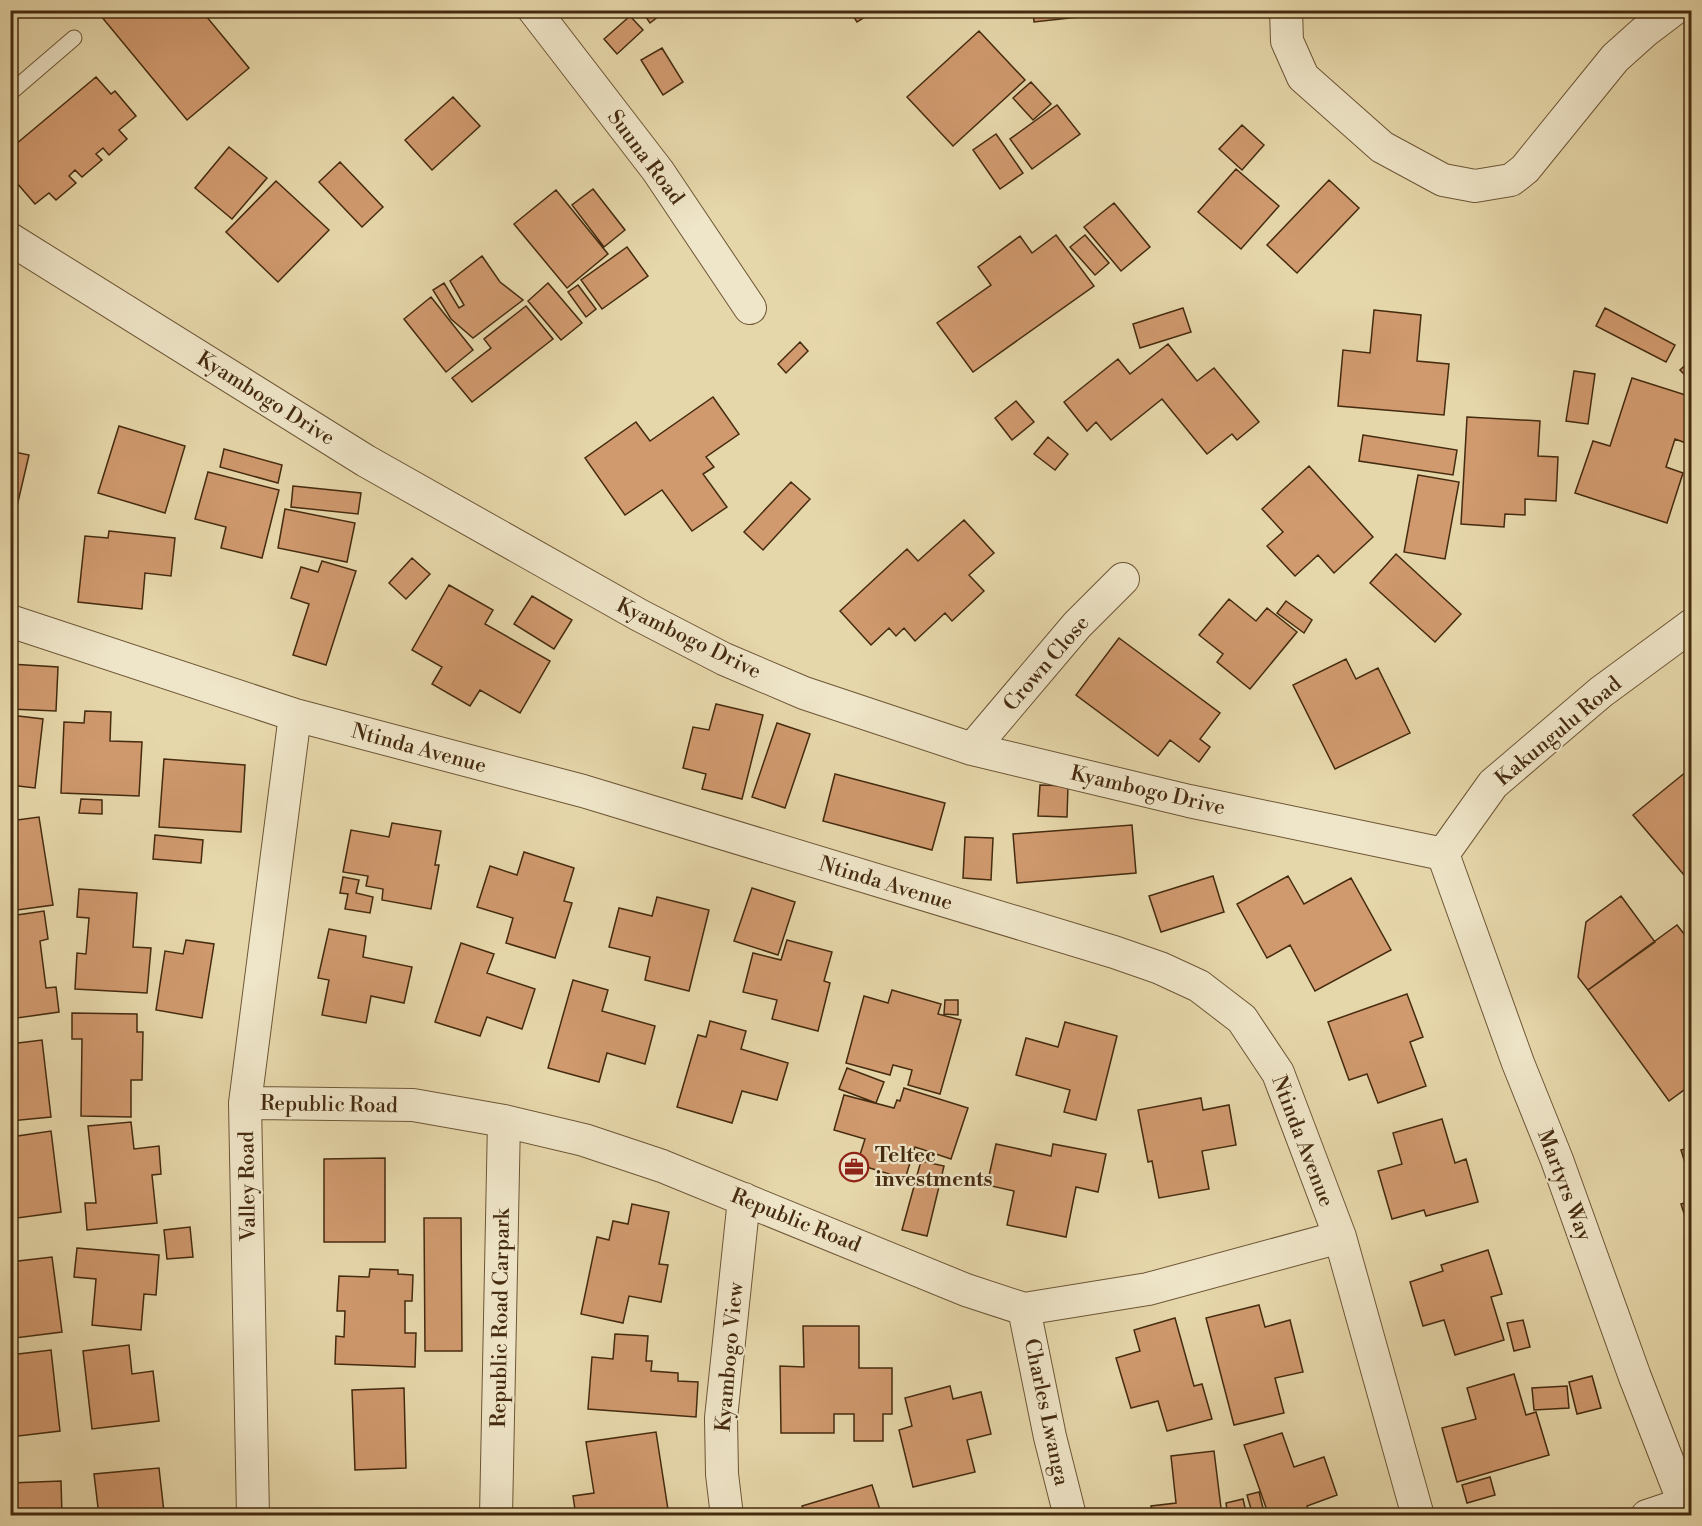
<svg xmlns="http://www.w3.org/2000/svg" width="1702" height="1526" font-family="'Libre Bodoni',serif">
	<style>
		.building { fill: #d0996e; stroke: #452b0f; stroke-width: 1.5 }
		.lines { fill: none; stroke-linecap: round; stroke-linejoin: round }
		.lane-casing { stroke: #6d5636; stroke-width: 17 }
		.street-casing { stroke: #6d5636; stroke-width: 34 }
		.lane { stroke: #efe5c8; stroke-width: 15 }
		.street { stroke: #efe5c8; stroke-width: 32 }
		.labels { text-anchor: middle; stroke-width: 4.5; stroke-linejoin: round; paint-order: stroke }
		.street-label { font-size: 21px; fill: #452b0f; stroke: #efe5c8 }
		.poi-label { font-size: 21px; font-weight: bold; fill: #452b0f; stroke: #efe5c8; text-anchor: start }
	</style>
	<rect width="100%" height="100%" fill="#e6d7aa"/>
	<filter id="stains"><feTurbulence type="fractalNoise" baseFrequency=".00333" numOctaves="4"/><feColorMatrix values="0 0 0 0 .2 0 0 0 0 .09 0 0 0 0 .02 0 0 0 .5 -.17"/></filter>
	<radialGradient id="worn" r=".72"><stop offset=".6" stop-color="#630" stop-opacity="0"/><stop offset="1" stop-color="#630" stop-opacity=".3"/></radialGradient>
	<path class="building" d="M96 10H201L249 68 187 120Z
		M641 10H667L650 23Z
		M849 10H876L857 22Z
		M1033 10H1143L1034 22Z
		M630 16 643 30 617 54 604 39Z
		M979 31 1025 80 953 146 907 97Z
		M662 48 683 82 663 95 641 60Z
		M96 77 111 94 115 91 136 116 119 130 127 139 109 155 103 148 96 154 102 160 82 177 75 170 69 176 76 183 56 200 49 193 35 204 10 175V149Z
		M1031 82 1051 104 1033 120 1013 98Z
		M453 97 480 126 432 170 405 140Z
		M1057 105 1080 134 1032 169 1010 139Z
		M1242 125 1264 145 1242 170 1219 149Z
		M996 134 1023 173 1000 189 973 150Z
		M229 147 267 178 232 219 195 188Z
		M340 162 383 207 362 227 319 182Z
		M1236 169 1279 206 1241 249 1198 212Z
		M1329 180 1359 208 1297 273 1267 245Z
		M276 181 329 230 278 282 226 232Z
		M593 189 625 230 604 247 572 205Z
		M556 190 608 254 567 288 514 224Z
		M1114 203 1150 247 1121 271 1084 227Z
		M1056 235 1094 286 973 372 937 323 991 285 978 267 1020 236 1032 253Z
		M1085 235 1109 263 1095 275 1070 247Z
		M627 247 648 276 602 309 581 280Z
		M482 256 500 282 523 300 473 338 451 319 433 290 444 283 459 308 464 305 450 281Z
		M548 283 582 323 561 340 528 301Z
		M578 285 596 309 586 317 568 292Z
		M431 297 473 350 446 372 404 319Z
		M526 306 553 339 472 402 452 378 491 348 484 339Z
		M1183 308 1191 332 1140 348 1133 324Z
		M1605 308 1675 345 1666 362 1596 326Z
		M1374 310 1421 315 1417 361 1449 364 1444 415 1338 406 1343 350 1370 353Z
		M800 342 808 351 786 373 778 364Z
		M1168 344 1197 381 1214 368 1259 422 1237 440 1232 434 1207 454 1162 399 1111 440 1096 422 1087 431 1064 402 1118 359 1130 374Z
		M1692 359V382L1680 370Z
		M1574 371 1595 374 1588 424 1566 421Z
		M1632 378 1692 397V426L1686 443 1675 439 1666 467 1683 473 1667 523 1575 493 1593 441 1610 446Z
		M713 397 739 434 706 457 714 467 703 474 727 507 692 531 662 490 625 515 585 458 636 422 650 441Z
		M1016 401 1034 422 1012 440 995 418Z
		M1467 417 1540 421 1538 456 1558 457 1556 501 1525 499V515L1505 514 1504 527 1461 524Z
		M119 426 185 446 165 513 98 493Z
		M1363 435 1457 450 1453 475 1359 461Z
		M1048 437 1068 454 1055 470 1034 454Z
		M224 449 282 465 278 483 220 467Z
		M10 451 29 455 10 536Z
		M1309 466 1373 537 1334 573 1318 555 1295 576 1267 546 1283 532 1262 509Z
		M208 472 279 490 262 558 221 548 226 527 195 519Z
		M1418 475 1459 482 1445 559 1404 552Z
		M791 482 810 499 763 550 744 532Z
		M293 486 361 493 358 514 291 507Z
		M285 509 355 523 347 562 278 548Z
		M964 520 994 553 969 575 984 591 952 621 945 613 915 641 904 628 896 636 889 628 871 645 840 611 907 549 918 561Z
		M109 531 175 538 171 576 145 573 142 609 78 602 85 536 108 538Z
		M1396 554 1461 614 1435 642 1370 583Z
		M412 558 430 574 406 599 389 583Z
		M322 561 356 571 326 665 293 655 309 604 291 598 301 567 318 572Z
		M449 585 493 610 485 624 550 661 520 713 480 690 470 706 432 684 442 667 412 650Z
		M532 596 572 620 554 649 514 624Z
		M1229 599 1256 621 1267 608 1297 632 1250 689 1217 662 1223 654 1199 635Z
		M1286 601 1312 620 1304 633 1277 613Z
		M1119 638 1220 713 1200 739 1210 747 1199 762 1170 740 1158 756 1076 695Z
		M1346 659 1356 679 1378 668 1410 733 1335 769 1293 685Z
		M10 664 58 667 56 711 10 709Z
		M716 704 763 715 742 799 702 789 706 774 683 768 693 727 709 730Z
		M85 711 111 712 110 741 142 742 139 796 61 793 64 722 84 723Z
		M10 715 43 719 35 788 10 785Z
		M777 723 810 734 785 808 752 797Z
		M164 759 245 765 241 832 159 827Z
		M1692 767V868L1684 875 1633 815Z
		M835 774 945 803 932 850 823 821Z
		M1040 785 1068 786 1067 817 1038 816Z
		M81 799 102 800V814L79 813Z
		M39 817 53 905 10 911V821Z
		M392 823 441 831 435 865H439L431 909 382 900 383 889 366 886 368 876 343 872 351 830 389 837Z
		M1132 825 1136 873 1017 883 1013 834Z
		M155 835 203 840 201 863 153 859Z
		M965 837 993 838 991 880 963 878Z
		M524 852 574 868 564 901 572 903 555 958 506 943 513 918 477 907 490 866 517 875Z
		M1213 876 1224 912 1161 932 1149 896Z
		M1288 876 1304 904 1351 878 1391 950 1315 991 1290 945 1267 958 1237 904Z
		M343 877 359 880 356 893 373 897 370 913 345 909 348 894 340 893Z
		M752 888 795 902 778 955 734 941Z
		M79 889 137 893 133 947 151 948 147 993 75 989 77 953 86 954 89 918 77 917Z
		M1621 896 1655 942 1588 990 1578 977 1586 922Z
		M657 897 709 910 689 991 645 980 650 957 609 947 619 908 652 916Z
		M44 911 48 939 40 941 46 988 56 987 59 1012 10 1019V916Z
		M1677 925 1692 944V1084L1669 1101 1588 990Z
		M329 929 366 936 363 957 412 967 404 1003 371 996 366 1023 322 1015 329 980 318 978Z
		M186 940 214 944 202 1018 156 1010 165 951 183 954Z
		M787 940 832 952 824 981 830 983 818 1031 772 1019 777 1000 743 992 753 953 781 960Z
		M461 943 494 954 487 973 535 989 522 1029 487 1017 480 1036 435 1022Z
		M573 980 608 990 602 1011 655 1026 645 1064 607 1053 599 1082 548 1068Z
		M892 990 941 1004 938 1014 961 1020 940 1094 908 1085 912 1070 893 1065 890 1075 846 1063 864 996 888 1003Z
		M1407 994 1423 1037 1410 1042 1426 1086 1378 1103 1367 1074 1349 1080 1328 1022Z
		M945 1000H958V1015L944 1014Z
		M72 1013 137 1014V1032H143L142 1080H131V1117L81 1116 82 1039H72Z
		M710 1021 746 1031 741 1049 788 1063 777 1100 742 1091 732 1123 677 1107 698 1035 706 1037Z
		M1065 1022 1117 1036 1096 1120 1064 1112 1070 1090 1016 1075 1026 1038 1058 1047Z
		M42 1040 51 1117 10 1121V1044Z
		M847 1068 884 1082 876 1103 839 1089Z
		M904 1088 968 1108 951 1159 915 1147 905 1179 857 1164 865 1139 834 1130 844 1095 894 1108 897 1100 900 1101Z
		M1201 1098 1203 1110 1229 1105 1236 1145 1202 1151 1209 1189 1159 1198 1152 1161 1148 1162 1138 1110Z
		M1442 1119 1455 1163 1466 1159 1478 1202 1426 1216 1424 1210 1392 1219 1378 1171 1402 1164 1393 1133Z
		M131 1122 134 1149 159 1146 161 1174 152 1175 157 1223 87 1230 85 1203H96L88 1126Z
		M51 1131 61 1212 10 1219V1171L15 1170 11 1137Z
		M996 1144 1051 1156 1053 1144 1106 1154 1098 1192 1076 1187 1066 1237 1007 1225 1014 1191 987 1185Z
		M1692 1147V1185L1681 1150Z
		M385 1158V1242H324V1159Z
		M921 1161 944 1166 927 1236 902 1230Z
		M1692 1201V1238L1681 1204Z
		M632 1204 669 1212 659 1264 668 1265 661 1302 629 1296 623 1323 581 1314 597 1237 609 1240 613 1221 628 1224Z
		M424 1218H461L462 1351H425Z
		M190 1227 193 1257 167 1259 164 1230Z
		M77 1248 159 1255 156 1295 144 1294 141 1330 92 1325 96 1279 74 1277Z
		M1488 1250 1502 1294 1491 1297 1504 1340 1455 1355 1444 1320 1423 1326 1410 1282 1443 1271 1441 1265Z
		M52 1257 62 1332 15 1338 10 1309V1262Z
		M370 1269 398 1270V1274L413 1275 412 1301H405V1333H416L415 1367 335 1364 336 1336 344 1337 345 1311H337L339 1276 369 1277Z
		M1259 1305 1265 1327 1290 1320 1303 1372 1275 1378 1284 1413 1234 1425 1206 1318Z
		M1175 1318 1194 1386 1202 1384 1212 1419 1167 1431 1158 1401 1131 1408 1116 1358 1140 1351 1134 1330Z
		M1523 1320 1530 1347 1514 1351 1507 1323Z
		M803 1326H859V1368H892V1414H883V1441H854V1414H834V1433H781L780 1366 804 1367Z
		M615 1334 648 1336 646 1361H652L651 1371 678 1373V1381L698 1382 696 1417 588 1409 592 1357 613 1359Z
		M129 1345 132 1374 153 1371 159 1421 92 1429 83 1351Z
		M51 1350 60 1431 10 1437V1394L13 1393 10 1355Z
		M1514 1374 1526 1415 1536 1412 1549 1455 1457 1482 1442 1428 1476 1419 1467 1388Z
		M1592 1376 1601 1408 1577 1414 1569 1382Z
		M950 1386 953 1399 981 1392 991 1434 967 1440 975 1472 913 1487 899 1430 912 1426 905 1398Z
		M1567 1386 1569 1408 1534 1410 1532 1388Z
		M404 1388 406 1468 355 1470 352 1390Z
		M656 1432 669 1516H576L573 1496 594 1493 586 1442Z
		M1282 1433 1294 1467 1324 1457 1337 1495 1307 1506 1310 1516H1269L1244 1445Z
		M1214 1451 1222 1516H1152L1151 1506 1176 1503 1171 1456Z
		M159 1468 164 1512 143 1513V1516H99L94 1474Z
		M1490 1477 1495 1495 1467 1503 1462 1485Z
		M61 1481 62 1516H10V1483Z
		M872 1485 882 1516H805L802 1506Z
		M1259 1492 1265 1516H1253L1247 1495Z
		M1243 1499 1247 1516H1228L1226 1503Z
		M981 1509 982 1516H961Z"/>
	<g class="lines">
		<g class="lane-casing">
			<path id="lane" d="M10 93 74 38"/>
		</g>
		<g class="street-casing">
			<path id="street" d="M534 10 658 171 750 308
				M1286 10 1287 41 1303 77 1382 147 1443 180 1475 186 1511 180 1525 169 1615 58 1644 32 1673 10
				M10 239 366 461 639 615 724 659 804 693 972 749 1189 801 1443 854
				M10 621 295 715 583 791 1114 952 1160 968 1199 986 1242 1019 1278 1073 1340 1237 1418 1516
				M972 749 1077 625 1123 579
				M1443 854 1518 1063 1557 1160 1635 1377 1684 1503 1686 1516
				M1443 854 1493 784 1601 692 1692 625
				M245 1103 413 1105 504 1121 584 1140 662 1166 966 1290 1024 1309 1148 1289 1340 1237
				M1024 1309 1050 1437 1070 1516
				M253 1516 245 1103 295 715
				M496 1516 504 1121
				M727 1516 722 1474 721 1418 744 1199
				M1647 1516 1692 1501"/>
		</g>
		<use href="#lane" class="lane"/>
		<use href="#street" class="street"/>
	</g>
	<defs>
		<g id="office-ring" transform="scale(1.5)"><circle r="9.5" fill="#efe5c8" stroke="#8f2418" stroke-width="1.5"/><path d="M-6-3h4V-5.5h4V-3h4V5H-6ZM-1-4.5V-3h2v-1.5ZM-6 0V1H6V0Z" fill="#8f2418"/></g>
	</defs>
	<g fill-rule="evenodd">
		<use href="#office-ring" x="854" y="1167"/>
	</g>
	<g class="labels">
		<g class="street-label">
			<text transform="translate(646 157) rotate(53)" y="7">Suuna Road</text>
			<text transform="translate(266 398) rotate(32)" y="7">Kyambogo Drive</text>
			<text transform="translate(689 638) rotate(26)" y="7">Kyambogo Drive</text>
			<text transform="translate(1046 663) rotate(-49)" y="7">Crown Close</text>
			<text transform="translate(1558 731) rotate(-40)" y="7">Kakungulu Road</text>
			<text transform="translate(419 748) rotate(15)" y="7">Ntinda Avenue</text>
			<text transform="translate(1148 790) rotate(13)" y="7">Kyambogo Drive</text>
			<text transform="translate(886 883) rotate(17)" y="7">Ntinda Avenue</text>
			<text transform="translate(329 1104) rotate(1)" y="7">Republic Road</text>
			<text transform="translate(1303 1141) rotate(69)" y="7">Ntinda Avenue</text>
			<text transform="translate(1565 1185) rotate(69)" y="7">Martyrs Way</text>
			<text transform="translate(247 1186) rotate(-91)" y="7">Valley Road</text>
			<text transform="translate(796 1220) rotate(22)" y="7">Republic Road</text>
			<text transform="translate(500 1318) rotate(-89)" y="7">Republic Road Carpark</text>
			<text transform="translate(729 1357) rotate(-85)" y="7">Kyambogo View</text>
			<text transform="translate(1047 1412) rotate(78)" y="7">Charles Lwanga</text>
		</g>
		<g class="poi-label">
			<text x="875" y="1162">Teltec<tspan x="875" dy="24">investments</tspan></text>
		</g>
	</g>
	<rect width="1702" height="1526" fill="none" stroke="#e6d7aa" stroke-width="36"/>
	<rect x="12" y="12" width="1678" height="1502" fill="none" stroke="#452b0f" stroke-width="3"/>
	<rect x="18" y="18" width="1666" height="1490" fill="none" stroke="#452b0f" stroke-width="1.5"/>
	<rect width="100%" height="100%" filter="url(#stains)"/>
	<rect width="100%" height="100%" fill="url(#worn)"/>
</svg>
